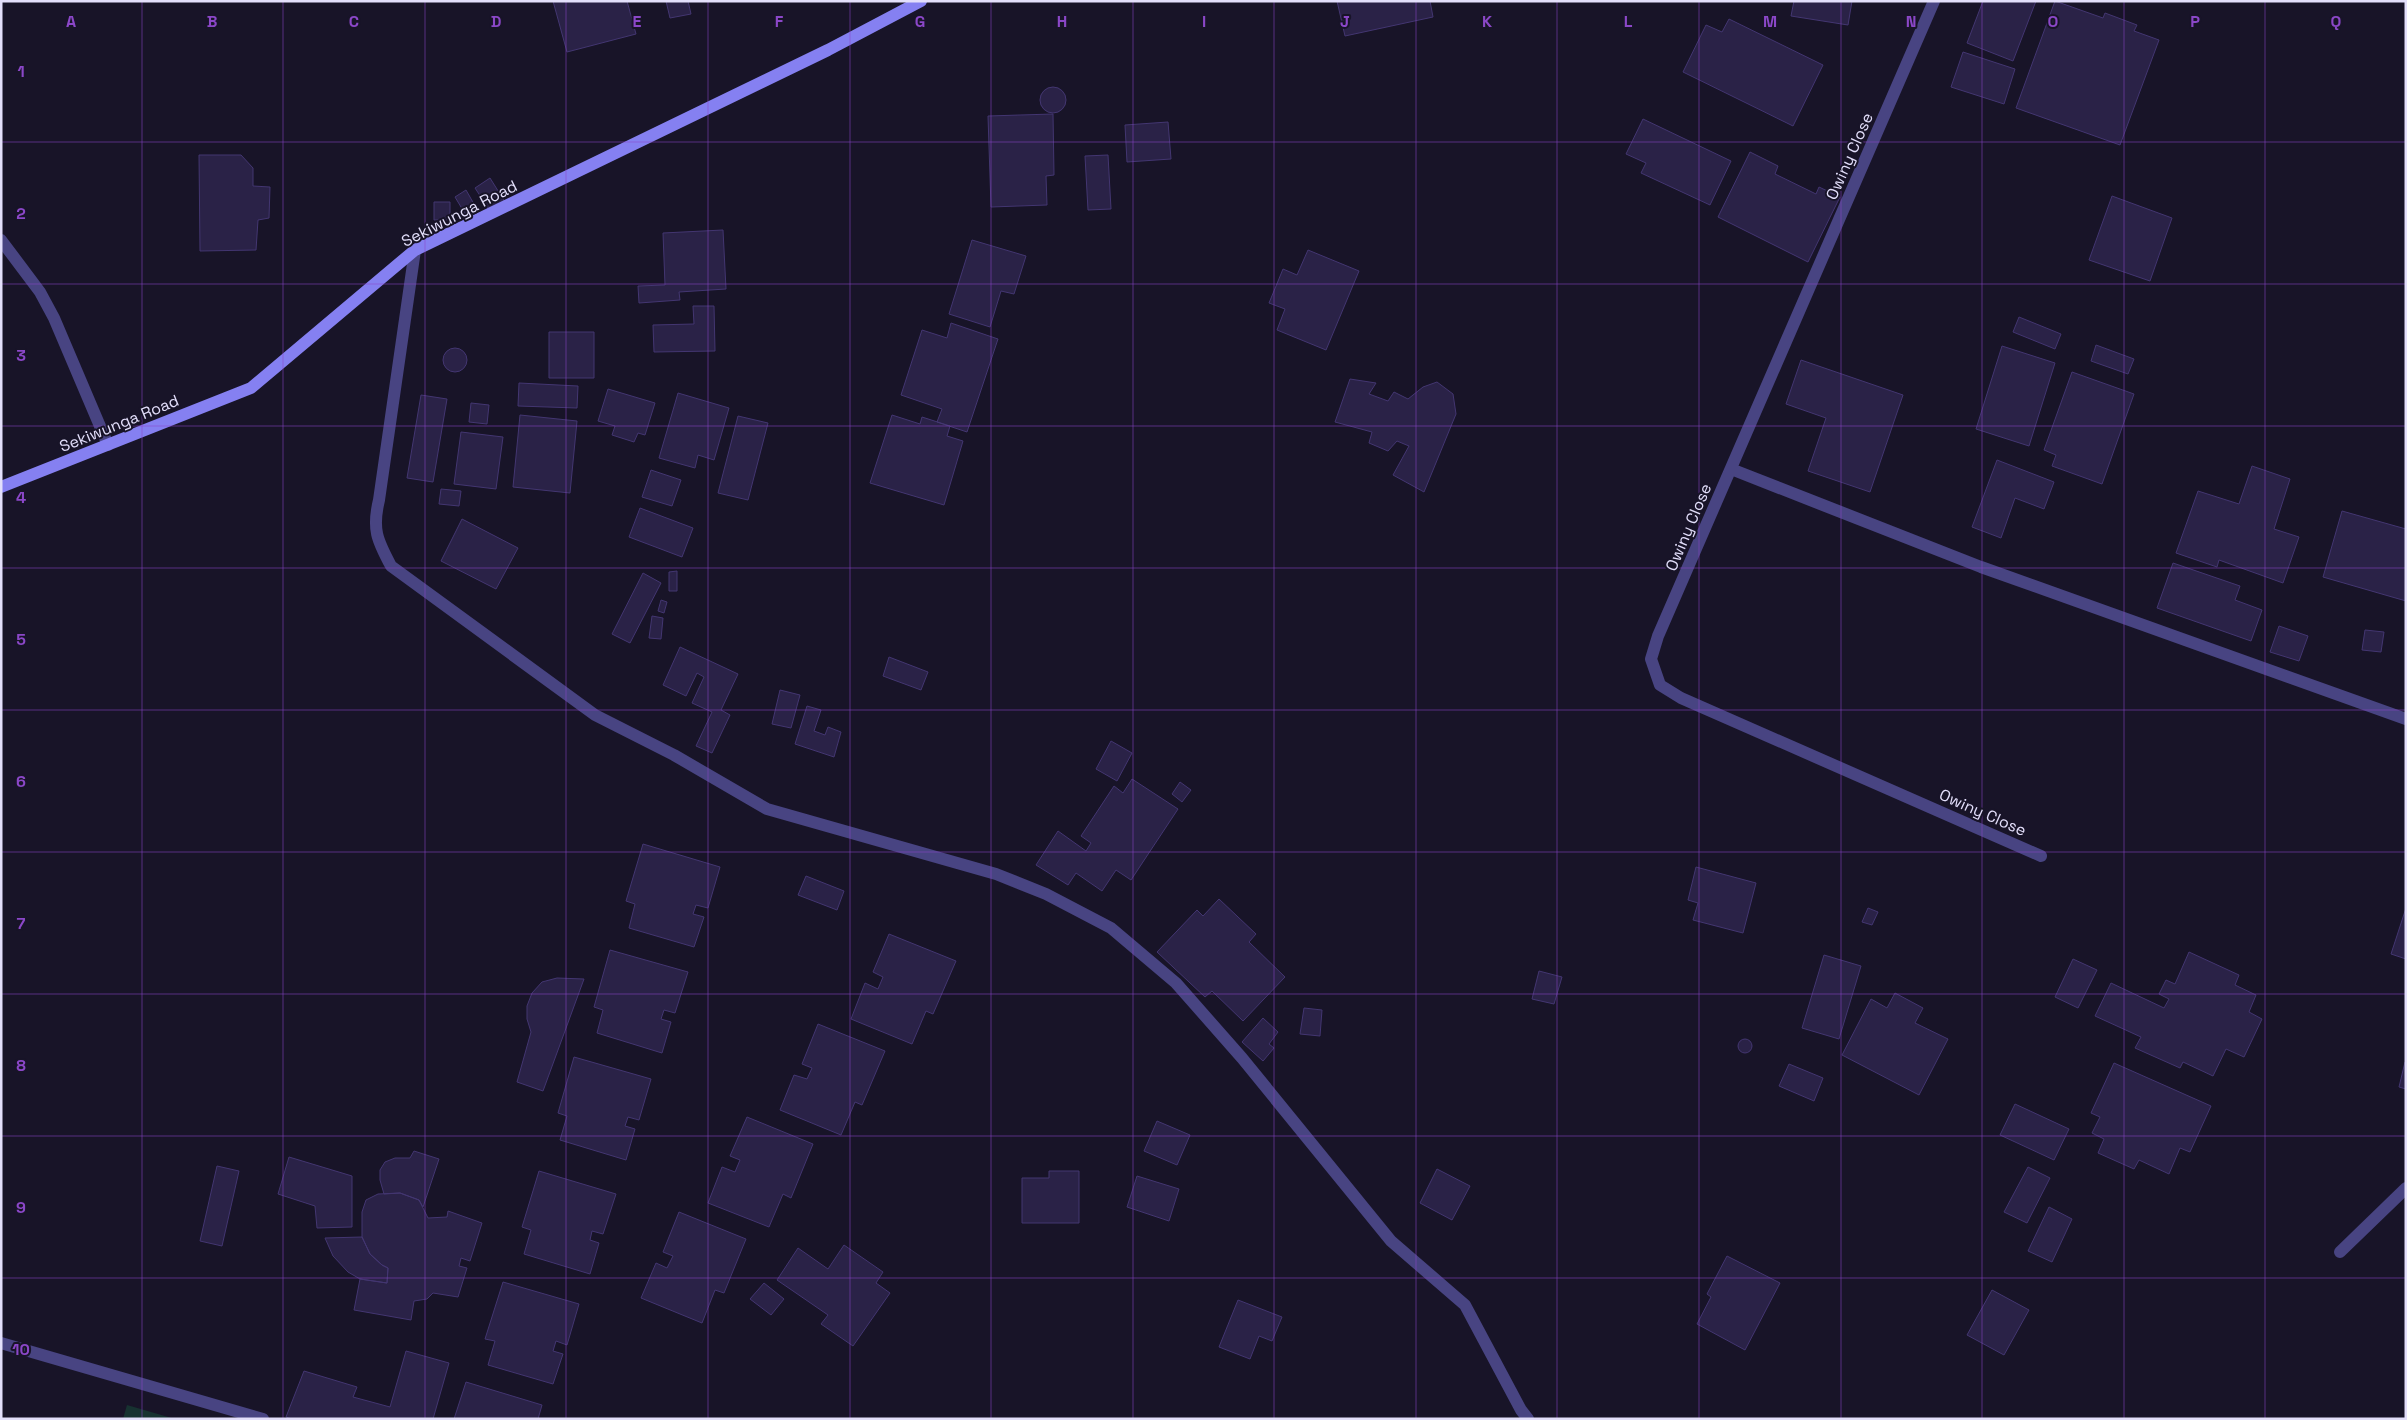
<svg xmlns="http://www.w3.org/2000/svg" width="2407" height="1420" font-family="'Space Grotesk',sans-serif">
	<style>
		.green { fill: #173231 }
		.building { fill: #2a2247; stroke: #433671 }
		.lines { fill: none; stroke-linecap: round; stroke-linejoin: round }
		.street { stroke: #484482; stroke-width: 12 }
		.secondary { stroke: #8580f1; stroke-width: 12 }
		.grid { fill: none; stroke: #8b47c8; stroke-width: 1; stroke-opacity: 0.55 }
		.labels { text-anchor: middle; stroke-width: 4; stroke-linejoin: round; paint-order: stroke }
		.street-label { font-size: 16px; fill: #e3dffb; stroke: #181428 }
		.grid-label { font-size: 16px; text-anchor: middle; font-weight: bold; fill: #8b47c8; stroke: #181428; stroke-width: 4; stroke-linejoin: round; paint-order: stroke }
	</style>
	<rect width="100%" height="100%" fill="#181428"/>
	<path class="green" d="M127 1405 175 1419H123Z"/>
	<path class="building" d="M553 1H627L636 34 567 52Z
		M666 1H688L691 14 670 18Z
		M1337 1H1430L1433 17 1345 36Z
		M1794 1H1852L1848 25 1791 16Z
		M1983 1H2036L2013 61 1967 43Z
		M2055 1 2103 18 2105 13 2137 25 2134 31 2159 40 2120 145 2016 108Z
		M1729 19 1823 65 1793 126 1683 72 1706 25 1722 32Z
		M1963 52 2015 69 2004 104 1951 87Z
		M1040 100a13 13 0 1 1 26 0a13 13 0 1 1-26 0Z
		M1053 114 1054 175 1046 176 1047 205 991 207 988 116Z
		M1643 119 1731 161 1710 205 1641 173 1646 163 1626 154Z
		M1168 122 1171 159 1127 162 1125 125Z
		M1750 152 1778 166 1775 174 1816 194 1819 187 1840 197 1808 262 1718 217Z
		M199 155H241L253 168V186L270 187 269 218 258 220 256 250 200 251Z
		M1108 155 1111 209 1088 210 1085 156Z
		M490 178 505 202 490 211 475 188Z
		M466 190 478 211 467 217 455 197Z
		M2112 196 2172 218 2150 281 2089 260Z
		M434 202H450V220H434Z
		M723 230 726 289 679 292 680 300 639 303 638 286 665 285 663 233Z
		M972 240 1026 256 1014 294 1001 291 990 327 949 314Z
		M1308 250 1359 271 1326 350 1277 330 1285 309 1269 303 1283 269 1297 275Z
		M693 306H714L715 351 654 352 653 325 694 324Z
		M2019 317 2061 334 2055 349 2013 332Z
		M951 323 998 339 967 432 937 422 942 409 901 395 922 330 947 338Z
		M549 332H594V378H549Z
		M2096 345 2134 359 2128 374 2091 361Z
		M2002 346 2055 363 2029 446 1976 429Z
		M443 360a12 12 0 1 1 24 0a12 12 0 1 1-24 0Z
		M1801 360 1903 395 1870 492 1808 471 1826 418 1786 404Z
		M2072 372 2134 394 2102 484 2052 466 2056 455 2044 450Z
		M1350 379 1376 383 1369 394 1388 401 1394 392 1408 399 1423 387 1437 382 1453 394 1456 414 1424 492 1393 475 1409 446 1397 441 1388 451 1369 443 1372 432 1335 422Z
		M519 383 578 386 577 408 518 406Z
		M608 389 655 403 645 435 638 433 634 442 612 435 615 426 598 421Z
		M678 393 729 408 714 460 698 455 695 468 659 458Z
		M421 395 447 399 433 482 407 478Z
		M471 403 489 405 487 424 469 422Z
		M520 415 577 421 570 493 513 487Z
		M892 415 920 424 922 417 950 426 947 436 963 441 944 505 870 483Z
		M738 416 768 423 748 500 718 493Z
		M461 432 503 437 496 489 454 484Z
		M1997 460 2054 482 2044 509 2015 498 2001 538 1972 527Z
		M2252 466 2290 479 2274 529 2299 537 2283 583 2219 560 2217 567 2176 553 2198 491 2239 504Z
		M651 470 681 480 672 506 642 497Z
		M441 489 461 491 459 506 439 504Z
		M640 508 693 528 682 557 629 537Z
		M2342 511 2406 529V601L2323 577Z
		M462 519 518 548 496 589 441 561Z
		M2173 563 2240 586 2235 600 2262 610 2251 641 2157 608Z
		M677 571V591H669V572Z
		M643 573 661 583 630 643 612 634Z
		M661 600 667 602 664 613 658 611Z
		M652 616 663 618 661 639 649 638Z
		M2279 626 2308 636 2299 661 2270 652Z
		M2365 630 2384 632 2381 652 2362 650Z
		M680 647 738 674 721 710 730 715 712 753 696 746 712 712 692 703 704 677 697 673 686 696 663 685Z
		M889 657 928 672 921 690 883 676Z
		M780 690 800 695 791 728 772 724Z
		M807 706 821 710 814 731 825 735 828 727 841 732 834 757 795 744Z
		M1111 741 1132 753 1117 781 1096 769Z
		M1132 779 1178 809 1131 880 1116 870 1102 891 1076 873 1068 885 1036 865 1058 831 1086 851 1091 843 1081 836 1114 786 1123 793Z
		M1180 782 1191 790 1182 802 1172 794Z
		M643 844 720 867 708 908 696 905 693 914 704 917 694 947 629 928 635 904 626 901Z
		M1696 867 1756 883 1743 933 1693 920 1698 903 1688 900Z
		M806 876 844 891 837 910 798 895Z
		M1219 899 1256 934 1249 942 1285 977 1243 1021 1212 991 1205 997 1157 952 1197 910 1203 916Z
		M1868 908 1878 912 1872 925 1862 922Z
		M2406 908V959L2391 954Z
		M889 934 956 961 933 1014 926 1011 912 1044 851 1019 865 983 878 989 883 977 873 972Z
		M610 950 688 972 675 1013 664 1010 661 1019 671 1022 662 1053 597 1033 603 1010 594 1007Z
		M2189 952 2239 975 2235 985 2256 995 2249 1012 2262 1019 2244 1057 2226 1049 2213 1076 2183 1062 2180 1068 2135 1048 2141 1037 2095 1016 2111 983 2164 1008 2169 999 2159 994 2166 980 2175 984Z
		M1824 955 1861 966 1839 1039 1802 1028Z
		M2073 959 2097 970 2078 1008 2055 997Z
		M1539 971 1562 977 1554 1004 1532 999Z
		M557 978 584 979 543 1091 517 1082 531 1032 527 1019V1006L532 993 542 982Z
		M1895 993 1923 1008 1915 1023 1948 1039 1919 1095 1842 1055 1871 999 1887 1008Z
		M1304 1008 1322 1010 1320 1036 1300 1034Z
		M1263 1018 1278 1032 1269 1044 1274 1048 1263 1061 1242 1042Z
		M818 1024 885 1051 862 1105 855 1102 841 1135 780 1110 794 1075 807 1079 812 1068 802 1064Z
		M1738 1046a7 7 0 1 1 14 0a7 7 0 1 1-14 0Z
		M574 1057 651 1079 639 1120 628 1117 625 1126 635 1129 626 1160 560 1140 567 1116 558 1113Z
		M2405 1062H2406V1089L2399 1087Z
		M2114 1063 2211 1106 2190 1152 2180 1148 2169 1174 2139 1160 2134 1169 2098 1153 2104 1139 2092 1133 2100 1117 2091 1113Z
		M1789 1064 1823 1078 1814 1101 1779 1086Z
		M2015 1104 2069 1129 2054 1160 2000 1135Z
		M747 1117 813 1144 791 1198 783 1194 769 1227 708 1203 722 1167 735 1172 740 1160 730 1156Z
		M1157 1121 1190 1135 1177 1165 1144 1151Z
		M414 1151 439 1159 423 1207 419 1200 400 1193 384 1194 380 1180V1170L385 1162 395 1158H410Z
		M289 1157 352 1176V1227L317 1228 315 1206 278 1194Z
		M217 1166 239 1171 222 1246 200 1241Z
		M2028 1167 2050 1178 2027 1223 2004 1212Z
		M1437 1169 1470 1186 1452 1220 1420 1203Z
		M539 1171 616 1194 603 1234 592 1231 590 1240 599 1243 590 1274 524 1254 531 1230 522 1227Z
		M1049 1171H1079V1223H1022V1178H1049Z
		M1137 1176 1179 1189 1169 1221 1127 1207Z
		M400 1193 419 1200 428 1218 447 1217 448 1211 482 1223 470 1261 461 1258 459 1266 467 1268 458 1297 433 1293 427 1299 414 1301 411 1320 354 1310 360 1279 387 1283 388 1268 382 1265 370 1254 362 1237V1212L366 1200 378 1194Z
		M2049 1207 2072 1219 2052 1262 2028 1251Z
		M679 1212 746 1239 724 1293 715 1290 702 1323 641 1298 656 1263 667 1268 673 1256 663 1252Z
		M362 1237 370 1254 382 1265 388 1268 387 1283 360 1279 348 1272 333 1256 325 1238Z
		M844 1245 883 1272 876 1283 890 1293 853 1346 821 1324 828 1315 777 1280 798 1248 828 1269Z
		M1727 1256 1780 1283 1745 1350 1697 1324 1711 1297 1707 1294Z
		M503 1282 579 1304 567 1345 556 1341 553 1351 563 1354 553 1384 488 1365 495 1341 485 1339Z
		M764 1283 784 1299 771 1315 750 1299Z
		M1992 1290 2029 1310 2004 1355 1967 1335Z
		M1238 1300 1282 1317 1272 1341 1259 1336 1250 1359 1219 1347Z
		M406 1351 449 1363 433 1419H292L286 1417 304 1371 357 1387 353 1397 390 1407Z
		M466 1382 542 1405 538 1419H454Z"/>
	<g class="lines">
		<path class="street" d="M1934 1 1658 636 1651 659 1660 685 1681 698 2041 856
			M1 240 40 292 54 318 108 445
			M415 250 379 500C372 529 377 540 391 566L595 715 674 755 767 809 996 874 1046 894 1111 928 1176 983 1242 1058 1391 1241 1465 1305 1521 1410 1528 1419
			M1731 469 1981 567 2406 719
			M2340 1252 2406 1188
			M1 1343 263 1419"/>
		<path class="secondary" d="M1 487 251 388 415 250 828 50 921 1"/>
	</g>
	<path class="grid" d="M142 1V1419M283 1V1419M425 1V1419M566 1V1419M708 1V1419M850 1V1419M991 1V1419M1133 1V1419M1274 1V1419M1416 1V1419M1557 1V1419M1699 1V1419M1841 1V1419M1982 1V1419M2124 1V1419M2265 1V1419M1 142H2406M1 284H2406M1 426H2406M1 568H2406M1 710H2406M1 852H2406M1 994H2406M1 1136H2406M1 1278H2406"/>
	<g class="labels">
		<g class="street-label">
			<text transform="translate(1849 156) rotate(-66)" y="6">Owiny Close</text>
			<text transform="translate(459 213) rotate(-27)" y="6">Sekiwunga Road</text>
			<text transform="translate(119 423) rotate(-22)" y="6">Sekiwunga Road</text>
			<text transform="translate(1688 527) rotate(-67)" y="6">Owiny Close</text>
			<text transform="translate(1983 812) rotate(24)" y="6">Owiny Close</text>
		</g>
	</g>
	<g class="grid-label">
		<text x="71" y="27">A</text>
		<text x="212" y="27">B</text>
		<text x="354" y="27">C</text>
		<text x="496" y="27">D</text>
		<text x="637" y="27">E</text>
		<text x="779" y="27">F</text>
		<text x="920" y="27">G</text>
		<text x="1062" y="27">H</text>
		<text x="1204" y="27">I</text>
		<text x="1345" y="27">J</text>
		<text x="1487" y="27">K</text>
		<text x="1628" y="27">L</text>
		<text x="1770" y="27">M</text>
		<text x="1911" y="27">N</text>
		<text x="2053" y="27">O</text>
		<text x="2195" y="27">P</text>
		<text x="2336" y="27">Q</text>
		<text x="21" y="77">1</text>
		<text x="21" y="219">2</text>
		<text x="21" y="361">3</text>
		<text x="21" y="503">4</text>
		<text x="21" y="645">5</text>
		<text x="21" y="787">6</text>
		<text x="21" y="929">7</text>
		<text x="21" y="1071">8</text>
		<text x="21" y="1213">9</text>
		<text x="21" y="1355">10</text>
	</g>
	<rect width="2407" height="1420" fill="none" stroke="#e3dffb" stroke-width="5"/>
</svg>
